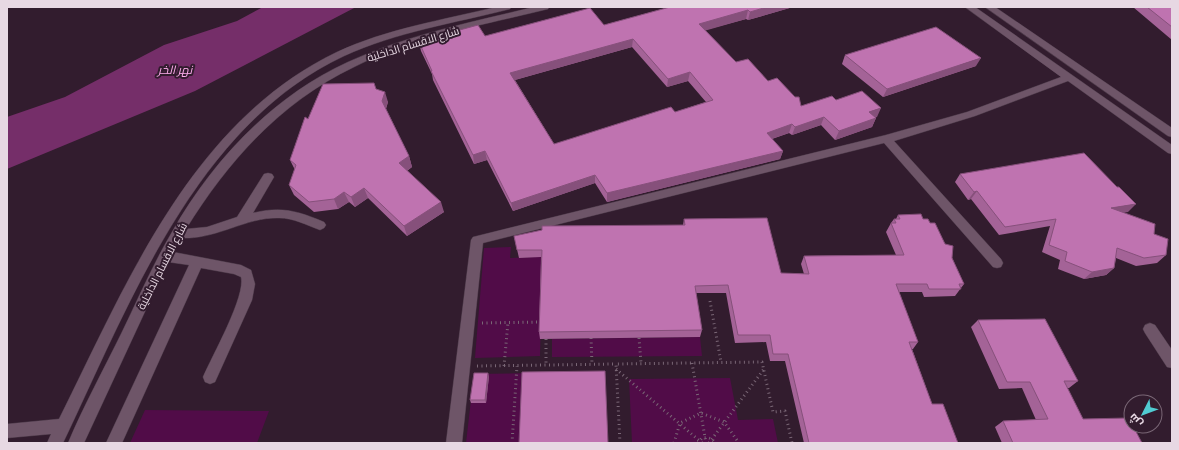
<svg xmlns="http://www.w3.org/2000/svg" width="1179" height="450" font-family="Commissioner,Cairo,sans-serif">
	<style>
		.green { fill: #510c48 }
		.water { fill: #752e69 }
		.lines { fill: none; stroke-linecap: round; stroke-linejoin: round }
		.minor-casing { stroke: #4a3847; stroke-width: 1 }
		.path { stroke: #7a6776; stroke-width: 3; stroke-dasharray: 1 3.5; stroke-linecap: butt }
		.minor { fill: #6e5568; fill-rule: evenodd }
		.wall { fill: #a46397; fill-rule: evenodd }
		.shaded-wall { fill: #86507b }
		.building { fill: #bf73b0; stroke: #86507b; fill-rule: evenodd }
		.labels { text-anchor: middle; stroke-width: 4; stroke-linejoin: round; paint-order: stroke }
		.street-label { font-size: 11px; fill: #e7d8e3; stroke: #321c2e }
		.water-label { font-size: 12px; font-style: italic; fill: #fdacec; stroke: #321c2e }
	</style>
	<rect width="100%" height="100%" fill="#321c2e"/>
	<path class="green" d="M543 234 540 356 475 358 484 248 511 247 510 258 536 257Z
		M700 337 702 356 552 357V339Z
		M605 372 520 443H466L474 374Z
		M730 378 738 420 773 419 778 443H632L629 379Z
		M145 410 269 411 257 443H130Z"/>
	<path class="water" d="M263 7H356L195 91 7 169V117L65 97 164 45 237 21Z"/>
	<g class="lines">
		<g class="minor-casing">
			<path id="minor" d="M496 7H511L510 9C455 23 396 32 344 56 196 125 129 305 63 443H47L51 434 7 438V424L59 419C127 283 191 122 337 52 386 29 443 20 496 7Z
				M534 7H549L548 9C483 25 414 37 354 67 281 102 228 161 186 229L207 227 237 217 264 174 268 173 272 174 274 177 253 213C281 206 298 211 324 222L326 225 324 228 320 230C306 225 294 218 279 218 245 217 217 240 180 238L173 252 241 265 251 270 255 284 252 300 215 382 210 384 205 382 203 377C212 356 246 296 241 277L234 274 201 268 122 443H106L189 265 168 262 84 443H68C84 405 104 369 122 332 138 299 153 264 172 232 212 161 273 96 348 62 407 35 472 22 534 7Z
				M965 7H975L1172 145V154L1168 153 1068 81 975 116 894 141 1001 259 1003 263 1001 267 997 268 993 267 884 143 483 243 462 443H446L471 240 473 237 886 135 967 112 1061 77Z
				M985 7H995L1172 128V137L1168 136Z
				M1150 323 1155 325 1172 350V368L1167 367 1145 333 1143 329 1145 325Z"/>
		</g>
		<path class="path" d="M710 301 721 362
			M482 323 540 322
			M591 338 592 364
			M639 338 641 363
			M546 339V365
			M692 363 706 443
			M477 366 616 364
			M504 366 508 322
			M616 369 702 443
			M512 443 517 366
			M620 443 616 364 762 362 773 412 785 411 792 443
			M674 443 680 423 701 413 724 422 739 443
			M698 443 702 438C708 437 712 438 715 443
			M709 443 764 369"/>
		<use href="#minor" class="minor"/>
	</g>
	<path class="wall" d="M670 7H793L748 20 746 19 705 30 736 62 768 81 801 106 836 100 877 117H875L876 118 872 127 835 140 821 125 792 135 789 133 772 139 783 151 780 159 607 202 595 183 513 211 487 160 474 164 433 80 432 74 421 51 419 42 456 33V31L485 36 604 25ZM632 47 667 87 688 81 706 102 675 112 554 144 515 80Z
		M1133 7H1172V40Z
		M845 55 976 66 883 97 842 64Z
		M376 89 388 102 386 109 409 156 412 167 407 171 444 212 407 236 368 198 355 207 349 202 338 209 314 212 294 195 289 185 295 170 290 160 308 119Z
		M960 174 1128 212H1123L1154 234 1166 255 1157 263 1136 266 1116 258 1114 268 1106 275 1084 279 1058 269 1060 260 1042 252 1050 226 999 235 971 199 968 200 955 182Z
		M898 215 923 219 930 223 945 244 952 258 964 284 955 296 924 297 922 292H899L918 342 913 349H912L932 404 958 443H804L785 361H770L766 342 735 343 726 293H696L702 330 700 337 540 339 539 332 541 257 519 258 514 236 683 225 684 219 781 273 804 274 801 264 804 256 896 255 886 232 891 223 894 219H896Z
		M978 320 1078 381 1069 388H1067L1083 419 1142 443H1002L995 427 1003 421 1036 420 1022 388 999 389 971 327Z
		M489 376 486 403H471L470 400Z"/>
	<path class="shaded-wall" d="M767 7H793L748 20 750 12Z
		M748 10 746 19 697 33 699 24Z
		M633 39 632 47 511 81 510 73Z
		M981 58 976 66 883 97 887 89Z
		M690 72 688 81 667 87 668 79Z
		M385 92 388 102 385 111 382 101Z
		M881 108 877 117 866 121 869 112Z
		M824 117 821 125 792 135 795 127Z
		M876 118 872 127 835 140 839 131Z
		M792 124 789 133 765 141 767 133Z
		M485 151 487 160 474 164 473 155Z
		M783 151 780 159 607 202V193Z
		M409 156 412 167 402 174 399 163Z
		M595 175V183L513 211 511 203Z
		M364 188 368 198 355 207 351 197Z
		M977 191 971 199 968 200 974 192Z
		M344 192 349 202 338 209 334 199Z
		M441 202 444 212 407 236 404 226Z
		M1136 204 1128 212 1104 216 1111 208Z
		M1114 268 1106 275 1084 279 1092 272Z
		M488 373 489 376 486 403 485 400Z"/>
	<path class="building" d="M670 7H767L750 12 748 10 699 24 736 62 748 59 768 81 777 78 795 97H799L801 106 832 96 836 100 862 91 881 108 869 112 876 118 839 131 824 117 795 127 792 124 767 133 783 151 607 193 595 175 511 203 485 151 473 155 431 71H432L419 42 457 33 456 31 478 25 485 36 590 8 604 25ZM633 39 668 79 690 72 713 100 675 112 671 107 554 144 510 73Z
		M1147 7H1172V27Z
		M936 27 981 58 887 89 845 55Z
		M374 83 376 89 385 92 382 101 409 156 399 163 441 202 404 226 364 188 351 197 344 192 334 199 309 202 289 185 296 165 290 160 305 117 308 119 323 84Z
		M1084 153 1117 187H1119L1136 204 1111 208 1155 224 1154 234 1168 239 1166 255 1144 258 1117 248 1114 268 1092 272 1065 261 1067 252 1049 245 1056 219 1005 227 977 191 974 192 960 174Z
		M921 214 923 219H928L930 223H935L945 244 953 246 952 258 964 284H959L961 289H929L927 284H896L918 342H909L932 404H943L958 443H809L788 354H773L770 335H738L728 285 695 286 702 330 539 332 542 250H517L514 236 542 230V226L685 225 684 219 767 218 781 273 809 274 804 256 904 255 891 223H896L894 219H900L898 215Z
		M1045 319 1078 381H1064L1083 419 1128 418 1131 423V426H1133L1142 443H1013L1003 421 1048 419 1030 382H1007L978 320Z
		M605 371 608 443H519L522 372Z
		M474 373H488L485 400H470Z"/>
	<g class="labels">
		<g class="street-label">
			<text transform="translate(413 44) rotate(-17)" y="4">شارع الاقسام الداخلية</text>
			<text transform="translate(162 266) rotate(-63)" y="4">شارع الاقسام الداخلية</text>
		</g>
		<g class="water-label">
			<text x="175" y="74">نهر الخر</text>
		</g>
	</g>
	<rect width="1179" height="450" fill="none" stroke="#e7d8e3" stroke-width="16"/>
	<g transform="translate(1143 414) rotate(228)"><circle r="19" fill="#321c2e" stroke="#7a6776"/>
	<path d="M0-3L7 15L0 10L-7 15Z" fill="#51ccd2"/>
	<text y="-6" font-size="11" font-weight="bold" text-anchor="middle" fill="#e7d8e3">ش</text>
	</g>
</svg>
